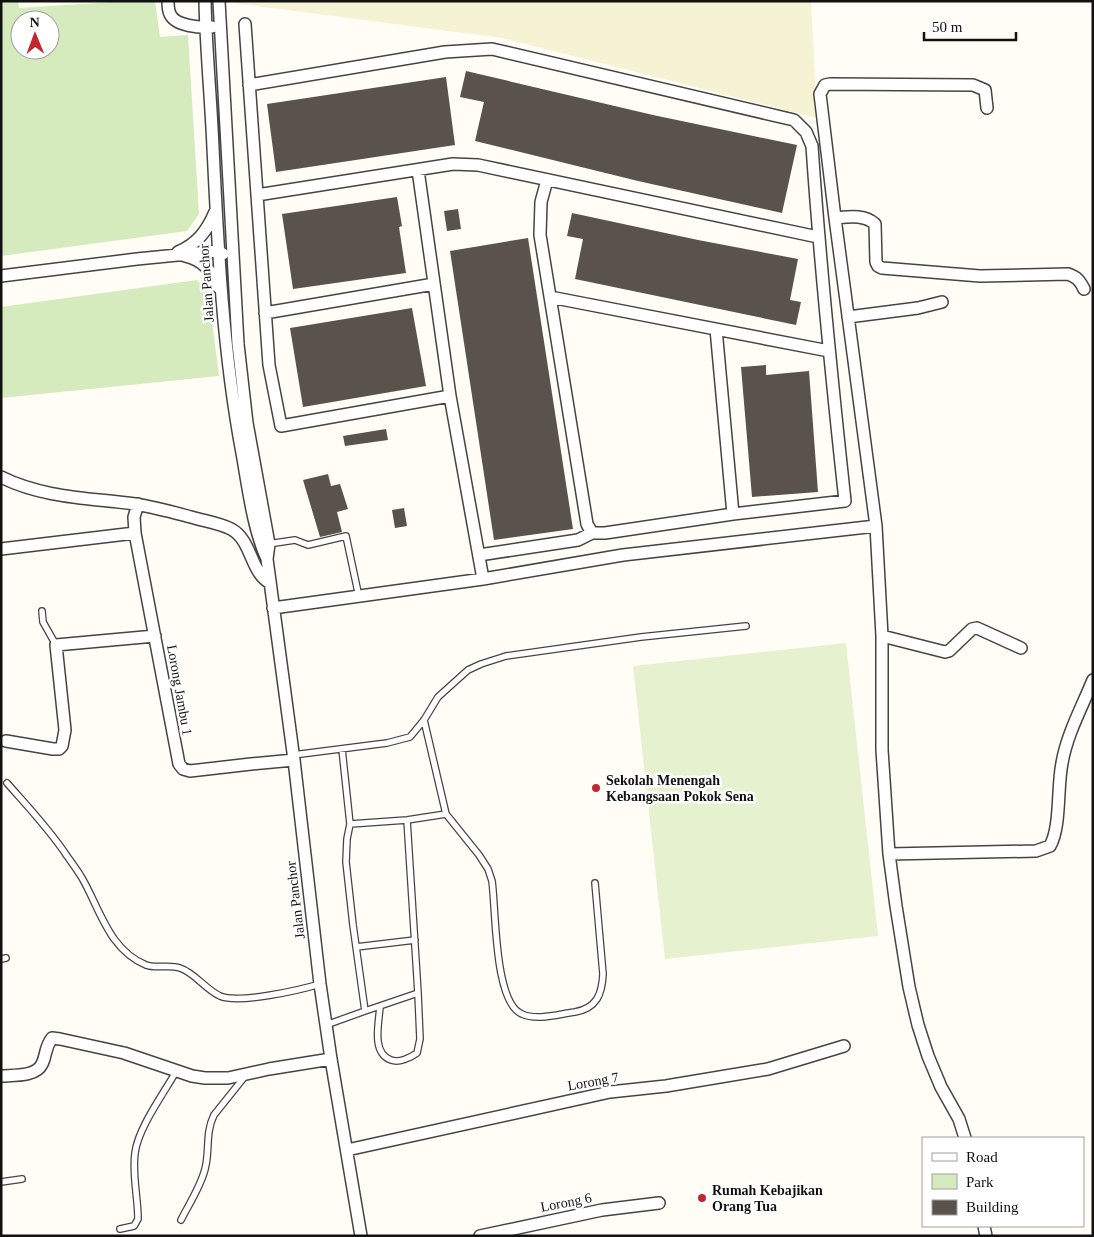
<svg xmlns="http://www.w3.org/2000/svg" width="1094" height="1237" font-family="'Times New Roman',serif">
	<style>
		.farmland { fill: #f6f3d4 }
		.green { fill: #d5ebbd; fill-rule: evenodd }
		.pitch { fill: #e6f2cf }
		.building { fill: #5a524d }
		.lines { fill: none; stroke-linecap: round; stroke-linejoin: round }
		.lane-casing { stroke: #444; stroke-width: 8 }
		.street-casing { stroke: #444; stroke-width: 14 }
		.lane { stroke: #fff; stroke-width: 5.5 }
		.street { stroke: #fff; stroke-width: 11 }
		.poi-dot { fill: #c4262e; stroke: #fff; stroke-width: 2 }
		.labels { text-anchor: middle; stroke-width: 5; stroke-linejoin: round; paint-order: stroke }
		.street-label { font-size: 14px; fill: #111; stroke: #fff }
		.poi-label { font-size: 14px; font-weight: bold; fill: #111; stroke: #fff; text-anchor: start }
	</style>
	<rect width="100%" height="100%" fill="#fffdf5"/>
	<path class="farmland" d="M233 1H811L817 118 502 38 233 3Z"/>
	<path class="green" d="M1 1H18L19 8 128 1H155L160 37 188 35 199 214 187 231 1 256ZM20 20H50V50H20Z
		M197 280 208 291 219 376 1 398V307Z"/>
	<path class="pitch" d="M846 643 878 936 665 959 633 666Z"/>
	<path class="building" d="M466 71 653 115 797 145 782 213 638 181 475 141 484 102 460 97Z
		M446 77 455 145 276 172 267 104Z
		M397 197 402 226 399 227 406 273 293 289 282 214Z
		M458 209 461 229 447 231 444 211Z
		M572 213 698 240 798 259 790 300 801 302 796 325 575 279 583 239 567 236Z
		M528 238 573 529 494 540 450 251Z
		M412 308 426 386 303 407 290 328Z
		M766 365V375L809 371 818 492 752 497 741 367Z
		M386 429 388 440 345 446 343 436Z
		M328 474 331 486 340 484 348 509 337 512 342 532 320 537 303 480Z
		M404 508 407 526 395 528 392 510Z"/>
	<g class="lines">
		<g class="lane-casing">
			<path id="lane" d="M268 544 295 540 308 545 346 536 359 597
				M42 611 43 622 56 645
				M424 720 446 814 479 855 488 869 492 881C496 909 494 1003 522 1014 537 1021 559 1014 575 1012 597 1008 602 994 603 974L595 883
				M293 755 387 743 410 737 424 720 438 697 468 670 481 664 506 656 641 637 746 626
				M7 783C28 807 50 830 67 856 72 863 78 871 82 878 100 909 109 950 146 965 156 969 169 964 180 968 195 973 205 989 220 996 239 1004 300 990 320 984
				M350 824 407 820 446 814
				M356 947 415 940
				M1 959 6 958
				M380 1006C379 1023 371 1053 391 1060 399 1063 410 1058 417 1053L420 1039 418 993
				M365 1011 418 993 407 820
				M326 1025 365 1011 353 925 346 862 347 839 350 824 342 749
				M1 1182 22 1179
				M181 1220C189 1204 201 1186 205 1169 210 1151 205 1133 214 1115L246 1075
				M120 1229 134 1226 138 1219C138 1197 132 1175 135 1153 138 1128 164 1093 177 1070"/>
		</g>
		<g class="street-casing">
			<path id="street" d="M168 1C168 5 168 10 170 14 175 26 200 28 212 27
				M205 1C206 50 211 99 213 148 218 251 223 352 242 453 248 486 253 529 267 559
				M219 1 238 344 247 423 269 544 267 559 294 760 320 984 331 1059 361 1236
				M245 24 269 365 281 426 450 396
				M249 85 445 52 492 49 794 120 806 132 812 146C820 264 832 382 845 501L733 514
				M418 170 450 396 483 579
				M547 180 541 202 540 235 587 524 592 533H605L733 514 716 329
				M257 195 453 164 478 165 818 237
				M835 218C848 217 864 214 875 224L876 262 878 266 882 268 980 276 1068 274C1077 277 1080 281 1084 289
				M178 252C197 244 207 231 215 212
				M185 256C202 260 212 270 218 287
				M1 276 137 259 218 251 223 254
				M550 297 829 351
				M265 313 434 284
				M848 317 918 308 942 302
				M1 477C43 498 90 498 135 504 154 507 172 512 191 517 204 521 219 523 231 529 252 540 250 572 270 583
				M138 504 134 517 135 533 179 764 183 769 190 771 251 764 294 760
				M1 549 135 533
				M479 555 578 540 592 533
				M273 608 483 579 623 555 876 526
				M882 636 945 652 949 651 972 629 977 628 1021 648
				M6 741 53 749H59L62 746 65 730 56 645 155 636
				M889 854 1036 851 1050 846C1061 827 1057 787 1062 763 1067 734 1082 707 1093 680
				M1 1076C13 1075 36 1077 42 1064 47 1054 44 1049 52 1038L60 1039 124 1053 192 1076 205 1078H228L269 1069 331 1059
				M965 1138 959 1119 941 1087 928 1056 918 1025 909 987 896 906 889 854 882 750V636L876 526 835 218 820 94 825 85 830 84 973 85 985 90 987 108
				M347 1150 610 1092 666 1086 768 1069 844 1046
				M984 1226 986 1236
				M480 1236 602 1210 659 1203"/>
		</g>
		<use href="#lane" class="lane"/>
		<use href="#street" class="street"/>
	</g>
	<g class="poi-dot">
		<circle cx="596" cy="788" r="5"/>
		<circle cx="702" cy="1198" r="5"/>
	</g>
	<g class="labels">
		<g class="street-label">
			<text transform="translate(206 283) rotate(-94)" y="5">Jalan Panchor</text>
			<text transform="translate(180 690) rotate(80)" y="5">Lorong Jambu 1</text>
			<text transform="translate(295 900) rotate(-97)" y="5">Jalan Panchor</text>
			<text transform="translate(593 1081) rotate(-10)" y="5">Lorong 7</text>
			<text transform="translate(566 1202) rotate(-11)" y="5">Lorong 6</text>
		</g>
		<g class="poi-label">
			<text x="606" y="785">Sekolah Menengah<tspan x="606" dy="16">Kebangsaan Pokok Sena</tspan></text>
			<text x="712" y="1195">Rumah Kebajikan<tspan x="712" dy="16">Orang Tua</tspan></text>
		</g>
	</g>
	<rect width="1094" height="1237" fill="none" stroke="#111111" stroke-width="5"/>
	<rect x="922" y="1137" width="162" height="90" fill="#ffffff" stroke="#a0a0a0"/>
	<rect x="932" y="1153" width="25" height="8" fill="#ffffff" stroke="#a0a0a0"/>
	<text x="966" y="1162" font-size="15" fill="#111111">Road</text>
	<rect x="932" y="1174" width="25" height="15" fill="#d5ebbd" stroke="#a0a0a0"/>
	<text x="966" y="1187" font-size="15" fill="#111111">Park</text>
	<rect x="932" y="1200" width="25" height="15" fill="#5a524d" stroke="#a0a0a0"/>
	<text x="966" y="1212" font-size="15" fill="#111111">Building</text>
	<g transform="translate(35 35) rotate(359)"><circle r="24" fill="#ffffff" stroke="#a0a0a0"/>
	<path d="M0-4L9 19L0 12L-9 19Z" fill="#c4262e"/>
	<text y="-8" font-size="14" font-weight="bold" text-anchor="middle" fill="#111111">N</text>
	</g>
	<path d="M924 32v8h92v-8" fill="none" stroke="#111111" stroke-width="2.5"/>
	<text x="932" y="32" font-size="15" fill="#111111" stroke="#ffffff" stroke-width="4" paint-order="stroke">50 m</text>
</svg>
